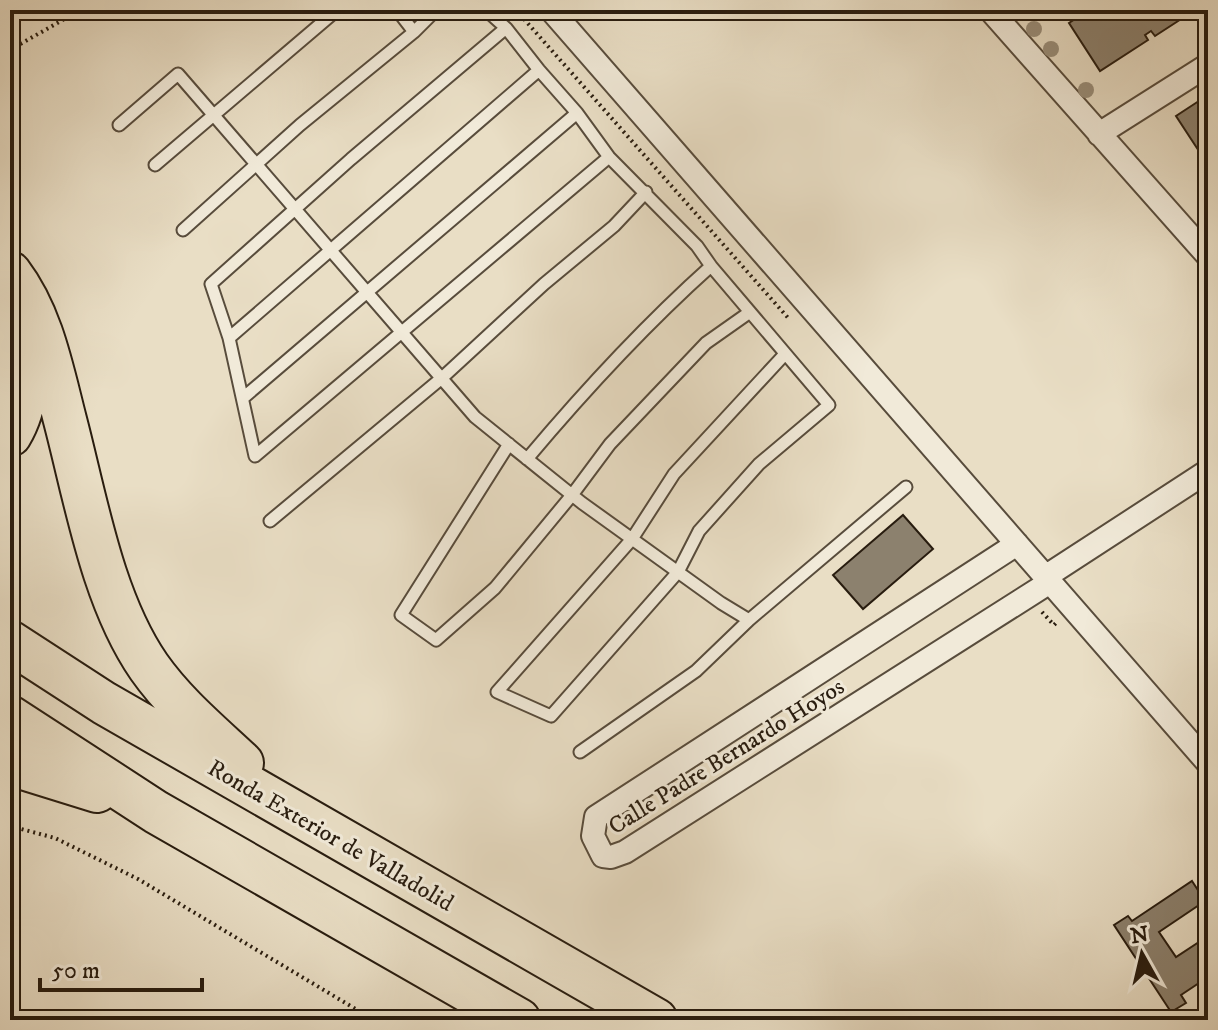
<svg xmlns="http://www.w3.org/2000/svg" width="1218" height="1030" font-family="'IM FELL DW Pica',serif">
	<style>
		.building { fill: #8c816e; stroke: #281c0f; stroke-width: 2 }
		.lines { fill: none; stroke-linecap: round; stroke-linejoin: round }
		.lane-casing { stroke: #584c3c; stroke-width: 15 }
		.street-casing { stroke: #584c3c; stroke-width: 26 }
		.highway-casing { stroke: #281c0f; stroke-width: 46 }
		.path { stroke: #281c0f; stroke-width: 4; stroke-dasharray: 2 4; stroke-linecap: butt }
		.lane { stroke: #f1ead9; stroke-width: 11 }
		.street { stroke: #f1ead9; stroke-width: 22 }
		.highway { stroke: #e9dec5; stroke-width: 42 }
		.tree { fill: #998e7a }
		.labels { text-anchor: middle; stroke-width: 6; stroke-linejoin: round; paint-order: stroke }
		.street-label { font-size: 24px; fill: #281c0f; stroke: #f1ead9 }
	</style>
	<rect width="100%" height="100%" fill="#e9dec5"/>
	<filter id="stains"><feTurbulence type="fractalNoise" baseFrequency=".0025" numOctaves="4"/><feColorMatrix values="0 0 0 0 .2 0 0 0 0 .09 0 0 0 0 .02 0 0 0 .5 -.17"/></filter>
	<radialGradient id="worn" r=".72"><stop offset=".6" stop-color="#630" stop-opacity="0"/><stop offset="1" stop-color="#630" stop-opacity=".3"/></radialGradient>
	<path class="building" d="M1089 10H1195L1155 36 1151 31 1145 35 1148 40 1100 71 1069 23Z
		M1208 95V165L1176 116Z
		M903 515 933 549 863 609 833 575Z
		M1192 881 1205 901 1159 932 1176 957 1208 936V977L1181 995 1186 1003 1171 1012 1114 925 1128 916 1132 921Z"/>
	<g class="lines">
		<g class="lane-casing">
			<path id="lane" d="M397 10 414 32 436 10
				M486 10 506 28 539 70 577 113 609 157 697 246 711 266
				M506 28 351 159 211 284 229 338 255 456 609 157
				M119 125 178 74 475 417 582 503 721 603 749 620 906 487
				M155 165 337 10
				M183 230 300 125 414 32
				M229 338 539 70
				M243 398 577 113
				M509 444 401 615 436 640 495 588 572 495 610 444 706 343 750 312
				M527 459C585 390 644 326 711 266L829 405 759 464 699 531 678 572 551 716 497 692 632 539 674 474 785 354
				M270 521 443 377 544 284 614 226 646 192
				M580 752 696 671 749 620"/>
		</g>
		<g class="street-casing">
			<path id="street" d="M551 10 1208 763
				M990 10 1208 256
				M1099 134 1208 65
				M1017 544 596 817 593 836 603 856 611 857 625 852 1050 582
				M1045 577 1208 471"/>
		</g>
		<g class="highway-casing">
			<path id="highway" d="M10 273C42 315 52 370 65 420 86 500 102 599 149 667 175 704 210 733 242 763
				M10 435C27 407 33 360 20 330
				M10 642 104 703 656 1020
				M10 717 156 812 519 1020
				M10 764 97 791"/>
		</g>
		<path class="path" d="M516 10 790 320
			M10 50 80 10
			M1042 612 1054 625 1058 621
			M10 826 55 838 138 879 374 1020"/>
		<use href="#lane" class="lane"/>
		<use href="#street" class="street"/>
		<use href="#highway" class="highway"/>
	</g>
	<g class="tree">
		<circle cx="1034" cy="29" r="8"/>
		<circle cx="1051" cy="49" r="8"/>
		<circle cx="1086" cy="90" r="8"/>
	</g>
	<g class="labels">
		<g class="street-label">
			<text transform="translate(726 756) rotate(-32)" y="8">Calle Padre Bernardo Hoyos</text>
			<text transform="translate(331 835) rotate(30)" y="8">Ronda Exterior de Valladolid</text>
		</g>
	</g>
	<rect width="1218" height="1030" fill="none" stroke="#e9dec5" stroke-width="40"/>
	<rect x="12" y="12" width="1194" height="1006" fill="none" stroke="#281c0f" stroke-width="4"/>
	<rect x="20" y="20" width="1178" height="990" fill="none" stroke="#281c0f" stroke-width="2"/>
	<g transform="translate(1142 954) rotate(352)" stroke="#f1ead9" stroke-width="6" paint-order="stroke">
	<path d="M0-6L14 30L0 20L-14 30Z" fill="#281c0f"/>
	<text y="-12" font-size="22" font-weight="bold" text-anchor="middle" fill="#281c0f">N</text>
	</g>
	<path d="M40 978v12h162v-12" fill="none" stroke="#281c0f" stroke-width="4"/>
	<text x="52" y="978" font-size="24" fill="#281c0f" stroke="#f1ead9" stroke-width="6" paint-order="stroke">50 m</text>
	<rect width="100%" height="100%" filter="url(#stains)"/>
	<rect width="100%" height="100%" fill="url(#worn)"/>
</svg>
